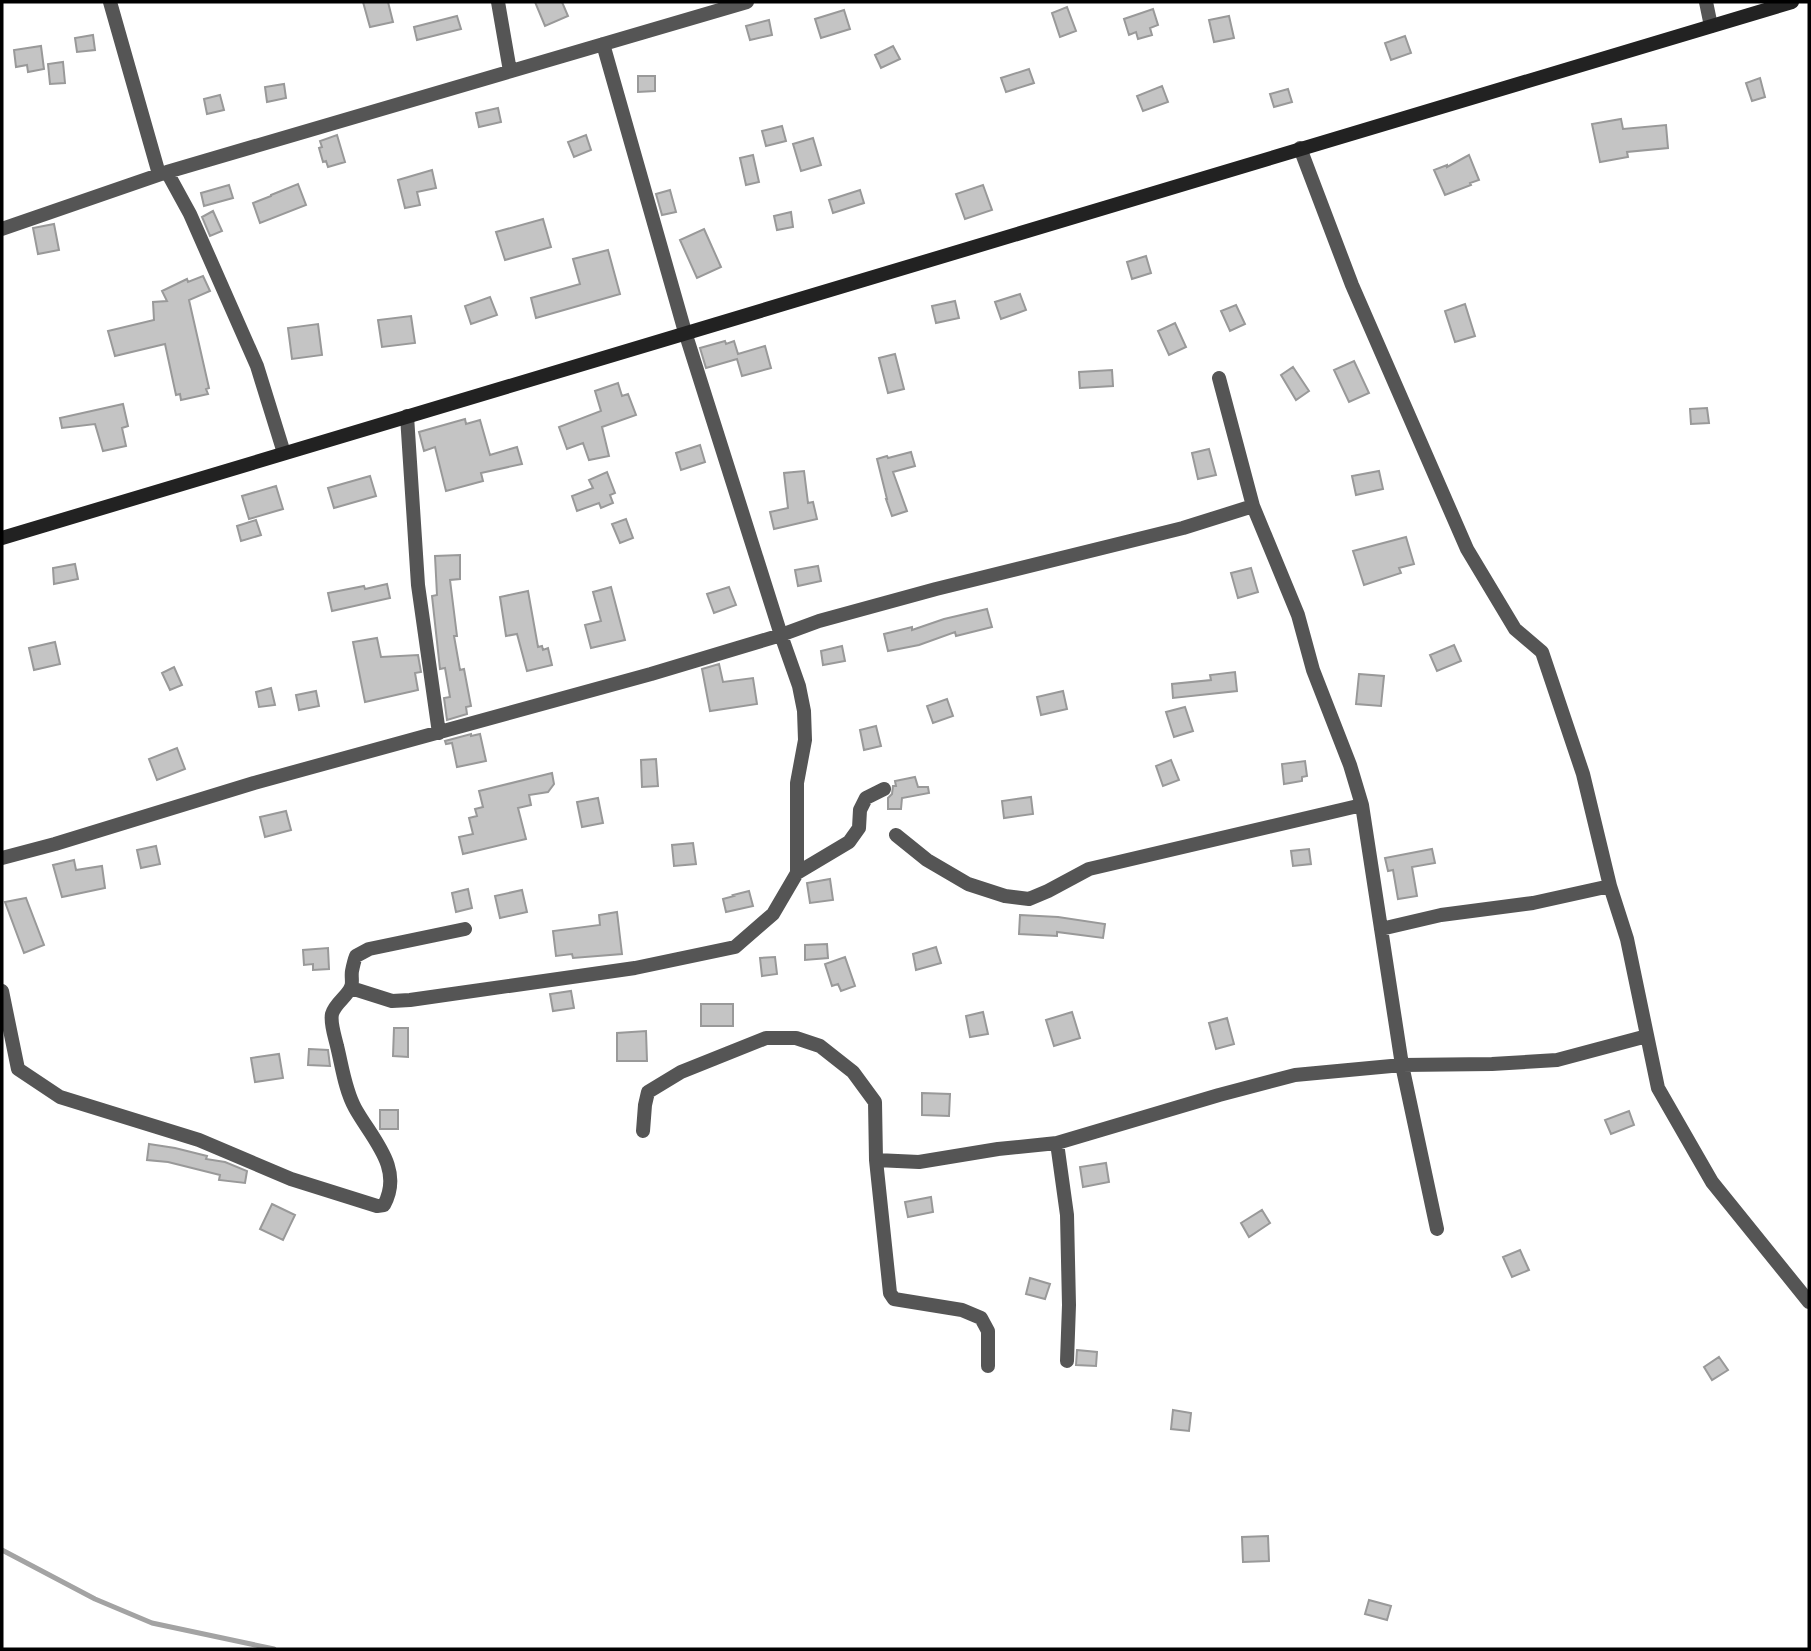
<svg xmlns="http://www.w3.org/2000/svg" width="1811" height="1651" font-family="'DejaVu Sans',sans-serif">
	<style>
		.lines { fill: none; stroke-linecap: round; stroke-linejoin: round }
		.stream { stroke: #a3a3a3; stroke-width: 5 }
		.building { fill: #c4c4c4; stroke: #999; stroke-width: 2 }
		.minor { stroke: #555; stroke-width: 14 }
		.secondary { stroke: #222; stroke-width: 14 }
	</style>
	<rect width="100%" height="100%" fill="#fff"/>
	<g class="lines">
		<path class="stream" d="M2 1550 95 1599 152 1623 274 1649"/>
	</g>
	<path class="building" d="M363 2H388L393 22 370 27Z
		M535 2H562L568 16 545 26Z
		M1067 7 1076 31 1060 37 1052 13Z
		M1153 9 1158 25 1150 28 1152 35 1138 39 1136 32 1129 35 1124 19Z
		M844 10 850 29 821 38 815 19Z
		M457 16 461 29 417 40 414 27Z
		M1229 16 1234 38 1214 42 1209 20Z
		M769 20 772 35 750 40 746 26Z
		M93 35 95 50 77 52 75 38Z
		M1405 36 1411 53 1391 60 1385 43Z
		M41 46 44 69 28 72 27 65 16 67 14 50Z
		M893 46 900 59 881 68 875 55Z
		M63 62 65 83 50 84 48 64Z
		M1029 69 1034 83 1006 92 1001 78Z
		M638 76H655V91L638 92Z
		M1760 78 1765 97 1752 101 1746 83Z
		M284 84 286 98 267 102 265 87Z
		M1162 86 1168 102 1143 111 1137 96Z
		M1288 89 1292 102 1274 107 1270 94Z
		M220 95 224 110 207 114 204 99Z
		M498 108 501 122 479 127 476 113Z
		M1621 119 1623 129 1666 125 1668 148 1627 152 1628 157 1600 162 1592 124Z
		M782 126 786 141 766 146 762 131Z
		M337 135 345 162 328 167 326 161 323 162 319 148 322 147 320 141Z
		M586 135 591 150 574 157 568 142Z
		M813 138 821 165 801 171 793 144Z
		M753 155 759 182 746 185 740 158Z
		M1469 155 1479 180 1470 183 1471 185 1445 195 1434 170 1447 165V167Z
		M432 170 436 188 417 192 420 205 405 208 398 180Z
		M298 184 306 205 260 223 253 203 271 196V195Z
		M229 185 233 198 204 206 201 193Z
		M983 185 992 210 965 219 956 194Z
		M670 190 676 212 662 215 656 194Z
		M860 190 864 203 833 213 829 200Z
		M213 211 222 231 210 236 202 217Z
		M791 212 793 227 777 230 774 216Z
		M543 219 551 247 505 260 496 232Z
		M54 224 59 250 38 254 33 228Z
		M704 229 721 267 697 278 680 240Z
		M608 250 620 294 536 318 531 298 580 284 573 259Z
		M1146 256 1151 273 1132 279 1127 262Z
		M203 276 210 291 189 300 209 388 206 389 208 394 181 400 180 394 176 395 165 344 115 356 108 331 154 320 153 302 167 301 162 291 187 279 188 282Z
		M1020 294 1026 310 1001 319 995 302Z
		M490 297 497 315 471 324 465 306Z
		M955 301 959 318 936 323 932 306Z
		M1465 304 1475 336 1455 342 1445 311Z
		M1236 305 1245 324 1230 331 1221 311Z
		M411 316 415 343 382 347 378 320Z
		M1175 323 1186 347 1169 355 1158 331Z
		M318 324 322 355 292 359 288 328Z
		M725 341 726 344 734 341 738 354 765 346 771 368 742 376 737 359 706 368 700 348Z
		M895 354 904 389 888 393 879 358Z
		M1354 361 1369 393 1349 402 1334 370Z
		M1293 367 1309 391 1296 400 1281 375Z
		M1112 370 1113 386 1080 388 1079 372Z
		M618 383 622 396 628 394 636 415 602 427 609 456 589 460 583 443 567 449 559 427 601 411 595 391Z
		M123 404 128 426 122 428 126 446 103 451 95 424 62 428 60 418Z
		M1707 408 1709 423 1691 424 1690 409Z
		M465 419 466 424 480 420 490 455 517 447 522 464 481 473 483 481 446 491 435 447 424 451 419 432Z
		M700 445 705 462 681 470 676 453Z
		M1209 449 1216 475 1198 479 1192 453Z
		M911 452 915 466 893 472 907 511 892 516 886 499H887L877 459 887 456 888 458Z
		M804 471 808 503 813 502 817 519 774 529 770 512 788 508 784 473Z
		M1379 471 1383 489 1356 495 1352 476Z
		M607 472 615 493 610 495 613 503 601 508 599 503 577 511 572 496 593 488 589 480Z
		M370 476 376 496 334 508 328 488Z
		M276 486 283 509 249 519 242 496Z
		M626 519 633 538 620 543 612 524Z
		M256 520 261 535 241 541 237 526Z
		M1406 537 1414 564 1399 568 1401 573 1364 585 1353 551Z
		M460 555V579L450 580 457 636H454L460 670 464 669 471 706 466 707 467 714 447 720 444 698 450 697 445 668 440 669 432 596 437 595 435 556Z
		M75 564 78 579 54 584 53 568Z
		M818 566 821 581 798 586 795 570Z
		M1251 568 1258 592 1238 598 1231 573Z
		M387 584 390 598 332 611 328 593 364 586 365 589Z
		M611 587 625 640 591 648 585 625 601 621 593 592Z
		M729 587 736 605 714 613 707 594Z
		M528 591 538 647 542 646 543 650 548 648 552 665 527 671 517 634 506 636 500 597Z
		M987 609 992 627 956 636 955 632 919 645 888 651 884 634 912 627V630L944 619Z
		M377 638 381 657 418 655 421 672 415 673 418 690 365 702 353 642Z
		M55 642 60 664 34 670 29 648Z
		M1454 645 1461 661 1437 671 1430 655Z
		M842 646 845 661 823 665 821 651Z
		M719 664 723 682 753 678 757 704 710 711 702 669Z
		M174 667 182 685 170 690 162 673Z
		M1235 672 1237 691 1173 698 1172 684 1211 680 1210 675Z
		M1359 674 1384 676 1381 706 1356 704Z
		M271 688 275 705 259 707 256 692Z
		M316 691 319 706 299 710 296 695Z
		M1063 691 1067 709 1041 715 1037 697Z
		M947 699 953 716 933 723 927 706Z
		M1185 707 1193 731 1174 737 1166 712Z
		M876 726 881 746 864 750 860 730Z
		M471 734V736L480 734 486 761 457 767 452 743 446 744 445 741Z
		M177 748 185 769 157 780 149 759Z
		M656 759 658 786 642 787 641 760Z
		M1171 760 1179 780 1163 786 1156 766Z
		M1305 761 1307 776 1302 777V781L1284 784 1282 764Z
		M552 773 554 784 548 792 529 795 531 805 518 808 526 839 463 854 459 837 473 834 469 818 477 816 475 809 483 807 479 791Z
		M915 777 918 787H928L929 793 902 798 901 809H888V798L892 794 893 786H896L895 781Z
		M1031 797 1033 814 1004 818 1002 801Z
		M598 798 603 823 582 827 577 802Z
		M286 811 291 830 265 837 260 817Z
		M693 843 696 864 674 866 672 845Z
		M156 846 160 864 141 868 137 850Z
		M1309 849 1311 864 1293 866 1291 851Z
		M1432 849 1435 863 1412 867 1417 896 1398 899 1393 870 1388 871 1385 858Z
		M74 860 76 870 102 866 105 888 62 897 53 865Z
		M830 879 833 900 810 903 807 883Z
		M468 889 472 908 456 912 452 893Z
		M522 890 527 912 500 918 495 896Z
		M749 891 753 906 726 912 723 899 734 896 733 895Z
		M26 898 44 945 24 953 5 902Z
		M617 912 622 954 573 958 572 954 556 956 553 931 600 925 599 915Z
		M1020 915 1058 917 1105 924 1103 938 1057 932V936L1019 934Z
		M827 944 828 958 805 960V945Z
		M936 947 941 963 916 970 913 954Z
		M328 948 329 969 313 970V964L304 965 303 950Z
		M775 957 777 974 762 976 760 958Z
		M845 957 855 986 841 991 838 984 832 986 825 964Z
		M571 991 574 1008 553 1011 550 994Z
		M701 1004H733V1026H701Z
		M983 1012 988 1034 970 1037 966 1016Z
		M1072 1012 1080 1038 1054 1046 1046 1020Z
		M1227 1018 1234 1044 1216 1049 1209 1023Z
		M394 1028H408V1057L393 1056Z
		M646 1031 647 1061H617V1033Z
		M309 1049 328 1050 330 1066 308 1065Z
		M279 1054 283 1078 255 1082 251 1058Z
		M922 1093 950 1094 949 1116 922 1115Z
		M380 1110H398V1129H380Z
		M1629 1111 1634 1125 1611 1134 1605 1120Z
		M149 1144 175 1148 207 1156 206 1159 225 1162 247 1171 245 1183 219 1180 220 1175 168 1162 147 1160Z
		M1106 1163 1109 1182 1083 1187 1080 1167Z
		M931 1197 933 1212 908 1217 905 1202Z
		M272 1204 295 1215 283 1240 260 1229Z
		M1262 1210 1270 1223 1249 1237 1241 1223Z
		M1520 1250 1529 1270 1512 1277 1503 1257Z
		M1030 1278 1050 1284 1045 1299 1026 1294Z
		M1077 1350 1097 1352 1096 1366 1076 1365Z
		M1719 1357 1728 1370 1712 1380 1704 1367Z
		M1173 1410 1191 1413 1189 1431 1171 1429Z
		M1268 1536 1269 1561 1243 1562 1242 1537Z
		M1369 1600 1391 1606 1387 1620 1365 1614Z"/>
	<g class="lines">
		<path class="minor" d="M110 2 159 174
			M498 2 510 71
			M1706 2 1711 26
			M1300 148 1352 285 1467 549 1515 629 1542 652 1583 774 1610 886 1627 939 1658 1088 1712 1182 1809 1302
			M167 172 190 214 257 366 284 453
			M2 229 167 172 747 2
			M1219 378 1253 506 1298 615 1313 670 1350 765 1362 805 1402 1065 1437 1229
			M407 416 418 585 439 733
			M896 835 927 860 968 884 1005 896 1029 899 1048 891 1089 869 1362 805
			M2 858 55 844 254 783 651 674 781 635 819 621 936 589 1183 528 1253 506
			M797 873 849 842 859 828 860 810 866 798 884 789
			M1381 929 1441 915 1533 903 1610 886
			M351 988 392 1001 410 1000 635 968 735 947 773 914 797 873V783L805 740 804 711 799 686 781 635 685 332 603 44
			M2 991 18 1069 60 1097 199 1140 291 1179 377 1206 384 1205C404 1168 372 1139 355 1108 345 1090 342 1066 337 1046 335 1037 330 1023 332 1014 335 1003 347 997 351 987 353 983 351 976 352 971 353 966 354 961 356 956L369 949 465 929
			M643 1131 645 1105 648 1092 681 1072 766 1038H796L820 1046 853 1072 875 1102 876 1160 890 1293 894 1299 962 1310 981 1318 988 1331V1366
			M1057 1143 1067 1215 1069 1305 1067 1361
			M876 1160 919 1162 998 1149 1057 1143 1219 1095 1295 1075 1402 1065 1492 1064 1557 1060 1647 1036"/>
		<path class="secondary" d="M2 538 1792 2"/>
	</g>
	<rect width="1811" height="1651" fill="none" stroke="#000000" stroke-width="7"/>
</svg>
